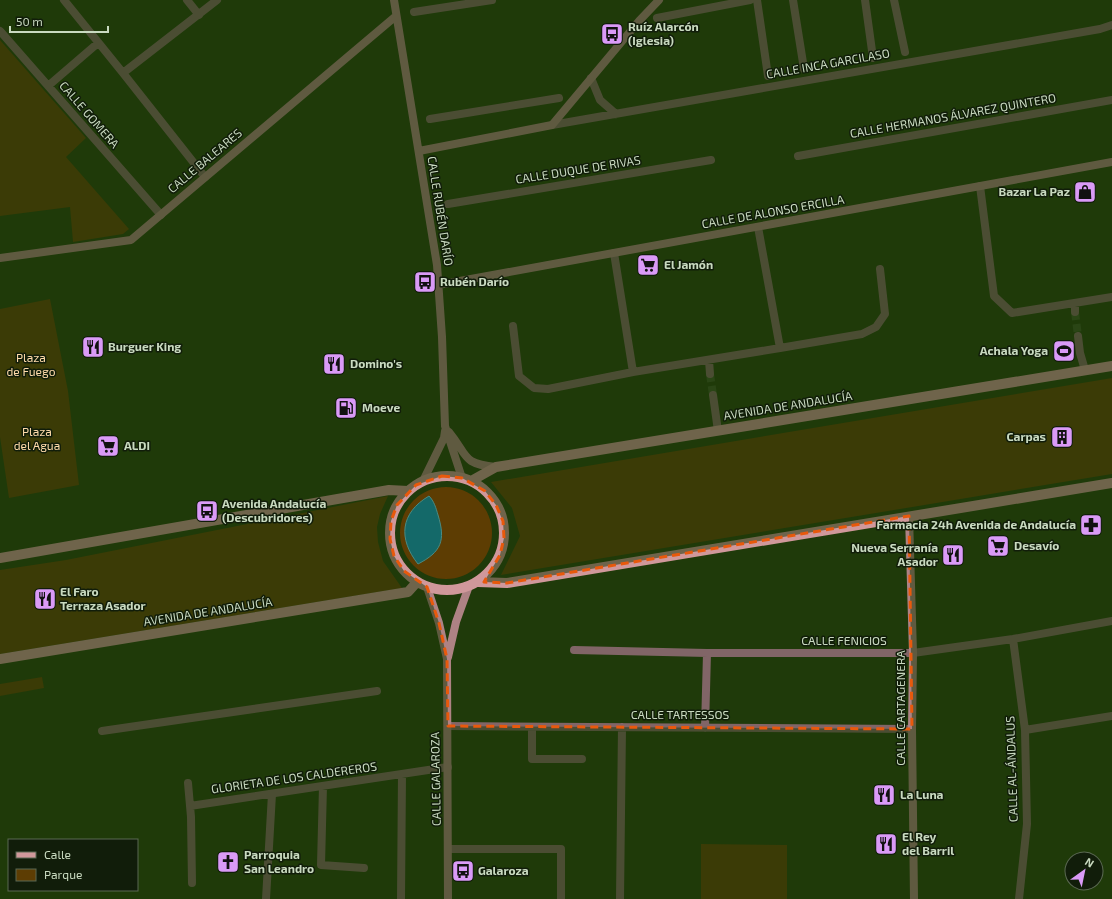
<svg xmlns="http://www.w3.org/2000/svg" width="1112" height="899" font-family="'Exo 2',sans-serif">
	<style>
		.green { fill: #5d3d03 }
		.water { fill: #146969; stroke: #4a8b83 }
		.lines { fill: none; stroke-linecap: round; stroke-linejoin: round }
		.street-tunnel { stroke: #385225; stroke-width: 8; stroke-dasharray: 8 4; stroke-linecap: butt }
		.street { stroke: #816567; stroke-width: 8 }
		.secondary { stroke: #ae8284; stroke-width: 8 }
		.primary { stroke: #d0989b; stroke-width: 10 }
		.marked { fill: none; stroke: #e8590c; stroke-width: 3; stroke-dasharray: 8 5; stroke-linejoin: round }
		.labels { text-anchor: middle; stroke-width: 3; stroke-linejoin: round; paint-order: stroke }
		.poi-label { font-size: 12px; font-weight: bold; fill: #c9dac0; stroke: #111d0a; text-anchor: start }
		.street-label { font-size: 12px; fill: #c9dac0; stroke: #111d0a }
		.park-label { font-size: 12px; fill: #ffdbaa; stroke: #111d0a }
	</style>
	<rect width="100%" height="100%" fill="#1f3a0a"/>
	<path class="green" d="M0 40 86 138 66 157 129 229 123 234 73 242 70 207 0 216Z
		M50 299 68 391 79 485 9 498 0 437V309Z
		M1112 378V474L501 575 520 536 512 508 491 482Z
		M400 533a46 46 0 1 1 92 0a46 46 0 1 1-92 0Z
		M388 496 380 514 377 527 378 542 383 561 402 588 0 654V570L66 560Z
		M42 677 44 688 0 696V684Z
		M701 844 787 845V899H701Z"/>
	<path class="water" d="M429 496C434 501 436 508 438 515 446 541 441 552 418 564 398 539 400 513 429 496Z"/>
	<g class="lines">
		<path class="street-tunnel" d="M1075 312 1078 336
			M710 374 713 395"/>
		<path class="street" d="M64 0 123 73 205 177
			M187 0 199 15
			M757 0 768 76
			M793 0 804 69
			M865 0 873 58
			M894 0 905 52
			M414 12 492 0
			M657 18 750 0
			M0 31 161 215
			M123 73 217 0
			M591 78 600 100 616 114
			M48 86 98 43
			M430 119 559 98
			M552 125 1100 29 1112 25
			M798 156 1112 100
			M980 186 994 296 1012 313 1112 297
			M448 204 711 160
			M614 253 633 372 780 348 758 227
			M1075 303V312
			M513 326 519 376 534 388 548 389 633 372
			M1078 336 1080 353 1085 370
			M780 348 862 334 876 327 885 314 880 269
			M709 360 710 374
			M713 395 718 431
			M1013 639 1025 730 1027 824 1019 899
			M574 650 707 653H913L1013 639 1112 621
			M448 726 912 729
			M532 727V759H582
			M705 728 707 653
			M1025 730 1112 716
			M102 731 377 691
			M188 783 191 817 192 883
			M323 786 321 865 364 868
			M190 806 448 767
			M449 849H561V899
			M266 899 272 794
			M401 899 402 774
			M620 899 622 727"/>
		<path class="secondary" d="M394 0 437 265 442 337 445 426 462 478
			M419 151 552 125 639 21 659 0
			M0 258 131 240 396 16
			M438 285 1112 162
			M449 432C468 455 461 464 496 467
			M423 481 444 438 445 431
			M909 516 913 653 912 729 914 899
			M427 587 439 623 447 659 448 899
			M448 657 456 622 469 586"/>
		<path class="primary" d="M390 533a57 57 0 1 1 114 0a57 57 0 1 1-114 0Z
			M471 481 496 467 1112 366
			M0 558 389 490 408 491
			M478 582 507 583 1112 483
			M0 659 408 592 417 582"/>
	</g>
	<path d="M0 0H1112V899H0ZM442 476 462 478 485 491 496 505 503 521 504 538 500 555 484 582 507 583 909 516 912 729 448 726 447 659 439 623 427 587 404 571 394 556 390 539 391 521 397 505 416 485Z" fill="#1f3a0a" fill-opacity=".55" fill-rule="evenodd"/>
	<path class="marked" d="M442 476 462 478 485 491 496 505 503 521 504 538 500 555 484 582 507 583 909 516 912 729 448 726 447 659 439 623 427 587 404 571 394 556 390 539 391 521 397 505 416 485Z"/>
	<defs>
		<g id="bus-square" transform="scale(1.15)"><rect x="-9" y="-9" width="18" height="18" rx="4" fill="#da9af7" stroke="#111d0a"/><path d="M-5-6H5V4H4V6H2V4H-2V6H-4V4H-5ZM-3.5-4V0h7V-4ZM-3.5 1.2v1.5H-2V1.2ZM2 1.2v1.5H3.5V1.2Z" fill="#111"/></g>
		<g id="shop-square" transform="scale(1.15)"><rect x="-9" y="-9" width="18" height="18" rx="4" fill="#da9af7" stroke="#111d0a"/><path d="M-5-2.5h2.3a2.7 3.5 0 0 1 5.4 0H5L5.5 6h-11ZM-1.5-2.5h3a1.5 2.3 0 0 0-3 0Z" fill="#111"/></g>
		<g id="supermarket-square" transform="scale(1.15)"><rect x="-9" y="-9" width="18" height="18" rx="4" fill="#da9af7" stroke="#111d0a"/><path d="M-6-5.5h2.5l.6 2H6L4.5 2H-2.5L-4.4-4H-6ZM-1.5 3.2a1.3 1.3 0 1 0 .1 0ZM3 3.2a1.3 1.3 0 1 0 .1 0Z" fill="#111"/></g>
		<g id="restaurant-square" transform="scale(1.15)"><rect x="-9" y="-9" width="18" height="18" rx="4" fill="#da9af7" stroke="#111d0a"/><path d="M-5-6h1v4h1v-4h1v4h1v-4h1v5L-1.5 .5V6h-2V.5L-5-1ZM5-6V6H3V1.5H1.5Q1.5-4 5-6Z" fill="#111"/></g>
		<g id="stadium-square" transform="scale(1.15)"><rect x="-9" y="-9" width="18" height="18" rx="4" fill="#da9af7" stroke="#111d0a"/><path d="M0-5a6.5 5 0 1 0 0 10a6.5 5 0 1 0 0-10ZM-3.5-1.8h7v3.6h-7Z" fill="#111"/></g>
		<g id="fuel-square" transform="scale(1.15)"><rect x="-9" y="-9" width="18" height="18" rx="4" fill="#da9af7" stroke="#111d0a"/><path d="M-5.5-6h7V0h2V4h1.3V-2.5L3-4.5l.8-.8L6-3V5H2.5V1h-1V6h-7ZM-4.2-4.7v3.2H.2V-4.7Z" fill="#111"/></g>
		<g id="building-square" transform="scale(1.15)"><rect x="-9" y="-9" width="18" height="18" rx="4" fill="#da9af7" stroke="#111d0a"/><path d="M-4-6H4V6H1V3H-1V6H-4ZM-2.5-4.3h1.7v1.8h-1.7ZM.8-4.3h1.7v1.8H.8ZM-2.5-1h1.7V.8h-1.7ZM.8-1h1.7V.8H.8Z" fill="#111"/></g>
		<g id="pharmacy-square" transform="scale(1.15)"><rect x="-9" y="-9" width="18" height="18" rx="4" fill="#da9af7" stroke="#111d0a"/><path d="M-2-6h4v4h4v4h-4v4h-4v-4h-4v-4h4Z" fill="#111"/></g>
		<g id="church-square" transform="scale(1.15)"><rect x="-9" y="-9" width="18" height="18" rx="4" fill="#da9af7" stroke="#111d0a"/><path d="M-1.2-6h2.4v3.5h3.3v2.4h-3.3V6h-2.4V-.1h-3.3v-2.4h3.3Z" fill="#111"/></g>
	</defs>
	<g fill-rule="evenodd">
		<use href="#bus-square" x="612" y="34"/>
		<use href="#shop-square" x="1085" y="192"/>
		<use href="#supermarket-square" x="648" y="265"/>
		<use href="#bus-square" x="425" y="282"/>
		<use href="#restaurant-square" x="93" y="347"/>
		<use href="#stadium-square" x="1064" y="351"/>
		<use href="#restaurant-square" x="334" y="364"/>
		<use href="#fuel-square" x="346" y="408"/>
		<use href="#building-square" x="1062" y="437"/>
		<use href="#supermarket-square" x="108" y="446"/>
		<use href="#bus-square" x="207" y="511"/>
		<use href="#pharmacy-square" x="1091" y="525"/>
		<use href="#supermarket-square" x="998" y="546"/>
		<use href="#restaurant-square" x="953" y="555"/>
		<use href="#restaurant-square" x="45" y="599"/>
		<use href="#restaurant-square" x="884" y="795"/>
		<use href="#restaurant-square" x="886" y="844"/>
		<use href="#church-square" x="228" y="862"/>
		<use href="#bus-square" x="463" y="871"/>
	</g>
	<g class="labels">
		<g class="poi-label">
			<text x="628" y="31">Ruíz Alarcón<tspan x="628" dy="14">(Iglesia)</tspan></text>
			<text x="1070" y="196" text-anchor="end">Bazar La Paz</text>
			<text x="664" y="269">El Jamón</text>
			<text x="440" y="286">Rubén Darío</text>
			<text x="108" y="351">Burguer King</text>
			<text x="1048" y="355" text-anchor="end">Achala Yoga</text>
			<text x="350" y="368">Domino's</text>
			<text x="362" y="412">Moeve</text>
			<text x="1046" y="441" text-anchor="end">Carpas</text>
			<text x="124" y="450">ALDI</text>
			<text x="222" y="508">Avenida Andalucía<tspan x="222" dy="14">(Descubridores)</tspan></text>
			<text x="1076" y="529" text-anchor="end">Farmacia 24h Avenida de Andalucía</text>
			<text x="1014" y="550">Desavío</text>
			<text x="938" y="552" text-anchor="end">Nueva Serranía<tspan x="938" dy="14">Asador</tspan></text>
			<text x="60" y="596">El Faro<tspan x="60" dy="14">Terraza Asador</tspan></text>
			<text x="900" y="799">La Luna</text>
			<text x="902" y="841">El Rey<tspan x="902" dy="14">del Barril</tspan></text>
			<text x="244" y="859">Parroquia<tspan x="244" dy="14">San Leandro</tspan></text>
			<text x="478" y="875">Galaroza</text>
		</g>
		<g class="street-label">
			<text transform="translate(828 64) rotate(-10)" y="4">CALLE INCA GARCILASO</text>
			<text transform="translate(89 115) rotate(49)" y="4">CALLE GOMERA</text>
			<text transform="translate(953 116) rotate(-10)" y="4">CALLE HERMANOS ÁLVAREZ QUINTERO</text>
			<text transform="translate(205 161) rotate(-40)" y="4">CALLE BALEARES</text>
			<text transform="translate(578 170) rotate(-9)" y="4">CALLE DUQUE DE RIVAS</text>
			<text transform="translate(440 211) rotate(81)" y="4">CALLE RUBÉN DARÍO</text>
			<text transform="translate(773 212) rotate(-10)" y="4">CALLE DE ALONSO ERCILLA</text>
			<text transform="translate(788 406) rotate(-9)" y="4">AVENIDA DE ANDALUCÍA</text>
			<text transform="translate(208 612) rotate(-9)" y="4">AVENIDA DE ANDALUCÍA</text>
			<text x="844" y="645">CALLE FENICIOS</text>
			<text transform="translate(901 708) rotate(-90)" y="4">CALLE CARTAGENERA</text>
			<text x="680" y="719">CALLE TARTESSOS</text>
			<text transform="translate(1012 769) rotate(-92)" y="4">CALLE AL-ÁNDALUS</text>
			<text transform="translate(294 778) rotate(-8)" y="4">GLORIETA DE LOS CALDEREROS</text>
			<text transform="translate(436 779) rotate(-91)" y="4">CALLE GALAROZA</text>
		</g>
		<g class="park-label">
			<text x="31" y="362">Plaza<tspan x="31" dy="14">de Fuego</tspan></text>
			<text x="37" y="436">Plaza<tspan x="37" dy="14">del Agua</tspan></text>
		</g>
	</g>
	<rect x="8" y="839" width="130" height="52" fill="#111d0a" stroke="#5b6953"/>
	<rect x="16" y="852" width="20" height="6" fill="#d0989b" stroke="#5b6953"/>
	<text x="44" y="859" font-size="12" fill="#c9dac0">Calle</text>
	<rect x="16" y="869" width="20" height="12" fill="#5d3d03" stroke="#5b6953"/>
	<text x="44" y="879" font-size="12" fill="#c9dac0">Parque</text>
	<g transform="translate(1084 871) rotate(33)"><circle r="19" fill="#111d0a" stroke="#5b6953"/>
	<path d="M0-3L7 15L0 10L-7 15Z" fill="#da9af7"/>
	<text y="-6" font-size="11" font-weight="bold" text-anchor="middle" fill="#c9dac0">N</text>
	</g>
	<path d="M10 26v6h98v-6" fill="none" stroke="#c9dac0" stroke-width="2"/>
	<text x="16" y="26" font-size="12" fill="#c9dac0" stroke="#111d0a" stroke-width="3" paint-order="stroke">50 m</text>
</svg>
